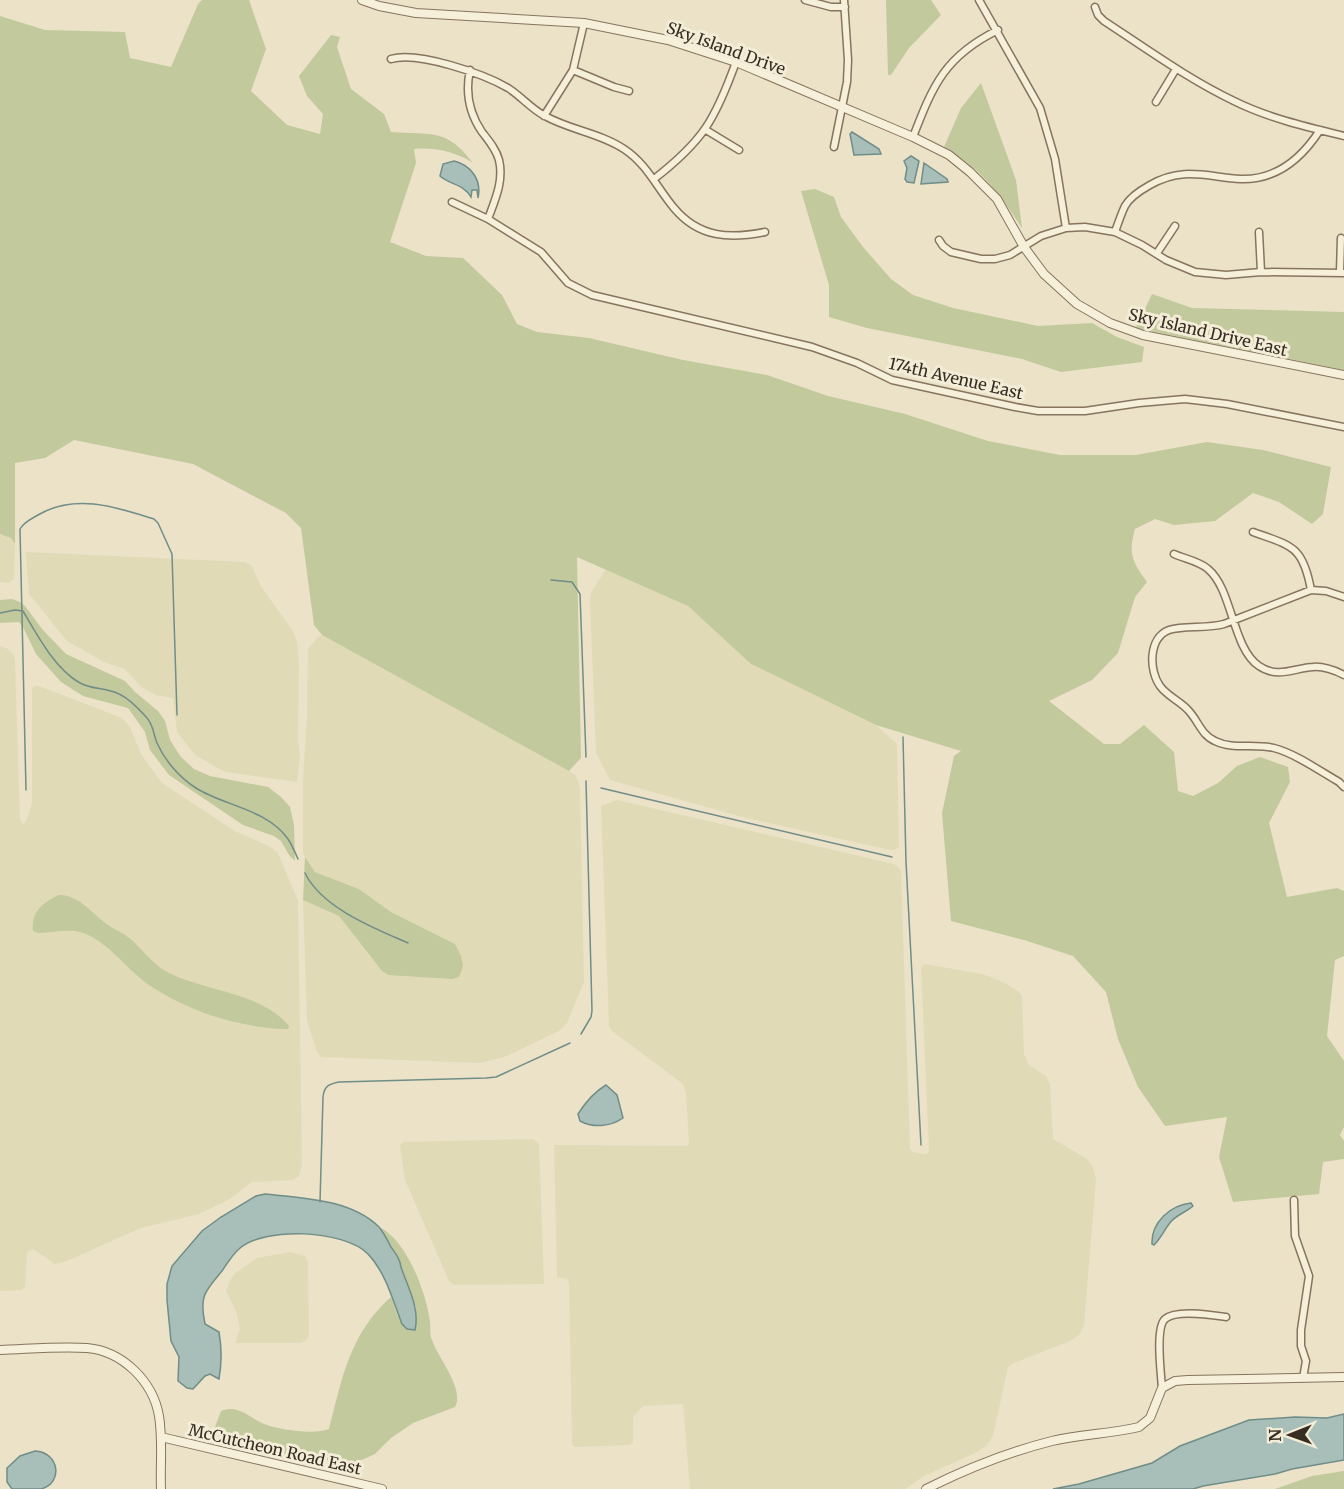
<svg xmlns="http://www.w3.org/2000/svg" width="1344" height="1489" font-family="Merriweather,serif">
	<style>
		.farmland { fill: #e0dbb6 }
		.green { fill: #c2c99c }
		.water { fill: #a8bfb9; stroke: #708d87; stroke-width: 1.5 }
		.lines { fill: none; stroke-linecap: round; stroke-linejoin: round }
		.stream { stroke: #708d87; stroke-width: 1.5 }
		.minor-casing { stroke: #86745e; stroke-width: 9 }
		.tertiary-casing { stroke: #86745e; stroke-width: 10 }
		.minor { stroke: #f6efda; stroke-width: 6 }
		.tertiary { stroke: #f6efda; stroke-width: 8 }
		.labels { text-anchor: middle; stroke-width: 6; stroke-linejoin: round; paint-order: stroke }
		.street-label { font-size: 16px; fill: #372c21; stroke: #f3ecd7 }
	</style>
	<rect width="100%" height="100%" fill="#ebe2c8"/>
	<path class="farmland" d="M0 534 11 538 15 544 14 578 9 583 0 582Z
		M26 552 244 562 251 565 262 588 293 631 297 642 299 665 298 741 300 756 297 782 225 772 195 755 177 732 173 698 156 695 141 687 125 669 104 662 67 641 29 594Z
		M606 569 688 606 751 664 876 725 897 744 899 847 895 850H890L742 817 610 780 596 753 590 602 591 593Z
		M322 635 569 771 576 776 580 787 584 982 567 1023 559 1031 507 1056 480 1063 321 1057 317 1052 307 1021 303 900 339 916 382 971 388 975 455 944 391 912 359 889 315 872 305 857 303 853V780L307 716 308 649 316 639Z
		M0 646 8 649 14 655 15 661 20 819 23 824 26 822 32 803V689L34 686H39L122 718 130 727 141 754 162 783 235 831 271 847 278 853 298 901 302 1164 299 1176 293 1180 252 1182 230 1199 199 1214 141 1228 67 1261 55 1264 33 1249 27 1252 25 1287 21 1290 0 1291Z
		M617 800 894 864 898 867 901 871 910 1149 913 1152 922 1154H927L929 1150 921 967 925 964 982 974 1003 982 1018 991 1022 996 1024 1054 1029 1065 1046 1076 1050 1084 1053 1139 1086 1158 1092 1165 1096 1179 1084 1325 1079 1335 1070 1341 1014 1363 1008 1367 993 1436 986 1446 973 1454 924 1476 905 1489H690L683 1404 643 1406 633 1417V1442L630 1445 576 1447 572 1445 569 1282 567 1279 557 1277 554 1145 687 1146 689 1144 686 1093 683 1084 612 1031 609 1026 601 806Z
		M533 1139 539 1144 544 1284 454 1285 449 1281 405 1180 400 1145 404 1142Z
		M290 1252 305 1256 308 1262 309 1336 305 1341 300 1343H235L240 1329 236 1311 226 1291 230 1281 234 1274 257 1258Z"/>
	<path class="green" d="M202 0H249L266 49 251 91 287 125 320 134 323 114 307 96 299 76 331 35 340 37 337 47 351 89 384 114 391 132C431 135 447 128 473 163 456 152 435 147 414 149L416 163 390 242 426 256 463 258 502 295 517 324 537 332 589 338 683 360 767 375 828 396 905 414 988 441 1060 455H1136L1207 442 1263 450 1331 467 1323 514 1312 524 1279 502 1253 493 1215 521 1174 525 1155 519 1135 529C1128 554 1132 561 1147 582L1135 597 1118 653 1092 680 1049 701 1104 744H1120L1144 725 1174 752 1178 791 1193 796 1218 783 1237 766 1260 757 1288 767 1290 782 1269 823 1287 897 1337 888 1344 891V956L1335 960 1327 1036 1344 1061V1127L1340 1135 1344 1141V1159L1323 1162 1319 1194 1233 1202 1219 1157 1227 1117 1165 1126 1138 1087 1118 1039 1106 992 1073 956 1024 940 951 921 942 813 954 756 961 751 876 725 751 664 688 606 577 557 581 758 569 771 322 635 314 625 301 528 286 513 193 464 74 440 45 458 15 463V544L11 538 0 534V16L45 30 125 32 130 58 171 67 198 4Z
		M886 0H931L941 15 909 48 891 75H888Z
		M981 83 1016 180 1022 228C997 190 983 171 944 147L961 108Z
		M815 189 834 197 841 217 863 247 891 279 913 295 953 308 1038 326 1092 323 1117 337 1144 347 1142 362 1061 372 1022 359 867 328 829 317V285L801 191Z
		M1152 294 1192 308 1344 312V370L1136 328Z
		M12 599 20 602 25 606 42 629 66 654 125 681 135 692 158 711 165 721 170 740 181 757 194 769 210 776 268 787 281 797 290 807 294 825 295 861 289 855 281 841 274 836 243 825 169 775 150 750 145 732 128 708 83 696 61 682 36 654 23 627 19 622 0 623V600Z
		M305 857 315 872 359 889 391 912 455 944 461 956 463 966 459 977 452 979 388 975 382 971 339 916 303 900Z
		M59 895C80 895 92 914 108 925 118 931 127 935 135 943 146 954 155 966 169 973 207 992 261 992 289 1026L288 1029C240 1028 189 1012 149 985 127 970 102 934 75 931 63 930 50 933 38 933L33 931C31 912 43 902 59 895Z
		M379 1227C407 1240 426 1292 430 1322 431 1328 429 1334 432 1340 438 1358 465 1389 455 1407L413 1423 391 1438 375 1454 355 1463 339 1464 321 1458H297L268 1451 225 1437 215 1427 221 1411C239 1404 249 1418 264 1424 280 1430 314 1435 329 1429 342 1378 350 1333 391 1297 397 1311 398 1328 415 1330L416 1307 401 1267 400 1260Z
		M1344 1471V1489H1275L1312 1476Z"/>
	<path class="water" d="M852 132 879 149 881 154 854 155 850 134Z
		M911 156 919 161 914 183 907 182 905 179 907 168 904 161Z
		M454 161C471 165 482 180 478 198L477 190H472L471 197C464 184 450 185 440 176L443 164Z
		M924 163 947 179 948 182 921 184Z
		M606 1085 617 1095 623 1118C610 1127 593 1128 580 1121L578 1114C585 1103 594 1092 606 1085Z
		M265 1194C302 1198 351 1199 379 1227 384 1233 388 1241 391 1247 396 1254 400 1259 401 1267 408 1288 420 1308 415 1330L407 1329 402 1324C393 1301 386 1273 368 1254 345 1230 264 1226 239 1249 232 1255 227 1264 222 1271 205 1291 199 1296 205 1324L219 1332C222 1349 222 1362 219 1379L210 1374 205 1376 193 1389 187 1388 178 1381 179 1357 171 1341 167 1300V1284L172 1266 202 1231 221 1217 256 1196Z
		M1191 1203 1193 1206C1185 1213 1175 1215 1169 1224 1163 1232 1161 1238 1154 1245L1152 1244C1151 1222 1171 1205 1191 1203Z
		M1344 1414V1460L1292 1469 1275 1474 1203 1486 1193 1489H1053L1079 1484 1152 1463 1180 1446 1249 1420 1295 1417 1327 1418Z
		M35 1451C59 1452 64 1483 41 1489 32 1489 21 1489 12 1489L7 1482V1468L20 1456Z"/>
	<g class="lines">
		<path class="stream" d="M551 580 572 582 580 594 586 757
			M0 613 15 610 23 611C37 635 55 669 80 683 89 688 100 688 111 691 125 694 138 708 147 718 154 726 153 734 157 743 165 761 180 778 196 788 224 806 267 809 288 839 292 845 295 852 298 859
			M903 737 906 862 921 1145
			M601 788 892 857
			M26 790 20 529C24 522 31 519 38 515 75 493 116 507 154 519L158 523 172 554 177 715
			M305 873C322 908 374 928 408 943
			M581 1034 591 1017 592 1011 586 781
			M320 1202 323 1097C324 1086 329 1084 339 1082L486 1078 496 1077 570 1043"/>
		<g class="minor-casing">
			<path id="minor" d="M805 0 831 7H845
				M979 0 1040 108 1055 159 1066 228
				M1095 7 1098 15 1104 21C1147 49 1188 79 1234 101 1268 118 1307 127 1344 136
				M391 59C418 51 484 74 508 88 521 96 531 109 545 116 570 130 600 133 624 149 647 164 657 188 674 208 699 238 730 239 765 232
				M470 70C465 93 469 113 482 132 489 141 496 149 499 160 504 181 495 200 488 219
				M573 70 614 87 629 91
				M1156 102 1176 69
				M544 116 573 70 584 23
				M706 130 739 150
				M913 137C933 85 945 56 998 30
				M834 147 847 82 848 60 844 0
				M654 179C703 141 715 120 736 62
				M452 202 488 219 541 252 568 283 592 295 812 347 857 363 892 380 1015 407 1038 411H1085L1139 403 1185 399 1227 404 1344 427
				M1115 232C1118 224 1121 214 1125 206 1130 197 1141 190 1150 185 1183 166 1207 177 1241 179 1276 180 1302 158 1320 130
				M1259 232 1261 272
				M939 240 943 246 951 252 981 259H995L1010 255 1041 236 1066 228 1085 227 1115 232 1142 245 1166 260 1195 272 1226 275 1261 272 1344 273
				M1157 253 1175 226
				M1340 272 1341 238
				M1253 532C1292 546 1303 546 1311 590
				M1174 554C1185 559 1199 561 1208 569 1233 590 1232 648 1259 666 1278 679 1294 668 1313 667 1324 666 1334 670 1344 675
				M1344 597 1326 591 1311 590 1224 624C1207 629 1184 625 1169 630 1148 638 1149 671 1160 686 1167 696 1180 701 1188 710 1198 720 1201 735 1215 741 1233 750 1254 743 1274 748 1294 753 1320 771 1339 782L1344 787
				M1294 1200 1295 1236 1309 1276 1301 1330V1346L1306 1361 1303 1378
				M1162 1388C1161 1373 1155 1328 1165 1319 1176 1309 1212 1315 1226 1317"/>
		</g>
		<g class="tertiary-casing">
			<path id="tertiary" d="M362 0 379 6 416 13 584 23 668 40 736 62 913 137 949 155 970 172 997 199 1024 247 1044 274 1077 304 1110 323 1143 335 1344 375
				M0 1350C29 1349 59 1346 87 1348 122 1351 153 1381 159 1416 163 1440 160 1465 161 1489
				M161 1437 382 1489
				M926 1489C966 1469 1008 1452 1052 1441 1081 1434 1110 1434 1139 1427L1150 1418 1162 1388 1175 1381 1188 1380 1344 1377"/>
		</g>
		<use href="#minor" class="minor"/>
		<use href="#tertiary" class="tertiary"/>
	</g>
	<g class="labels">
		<g class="street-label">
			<text transform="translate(726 48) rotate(20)" y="6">Sky Island Drive</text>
			<text transform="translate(1208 332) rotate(13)" y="6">Sky Island Drive East</text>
			<text transform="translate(956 378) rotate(13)" y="6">174th Avenue East</text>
			<text transform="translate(275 1449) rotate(13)" y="6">McCutcheon Road East</text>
		</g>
	</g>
	<g transform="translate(1290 1435) rotate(269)" stroke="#f3ecd7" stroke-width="4.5" paint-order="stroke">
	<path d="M0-4.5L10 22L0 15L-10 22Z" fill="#372c21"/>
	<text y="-9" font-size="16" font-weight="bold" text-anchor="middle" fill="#372c21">N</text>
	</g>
</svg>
